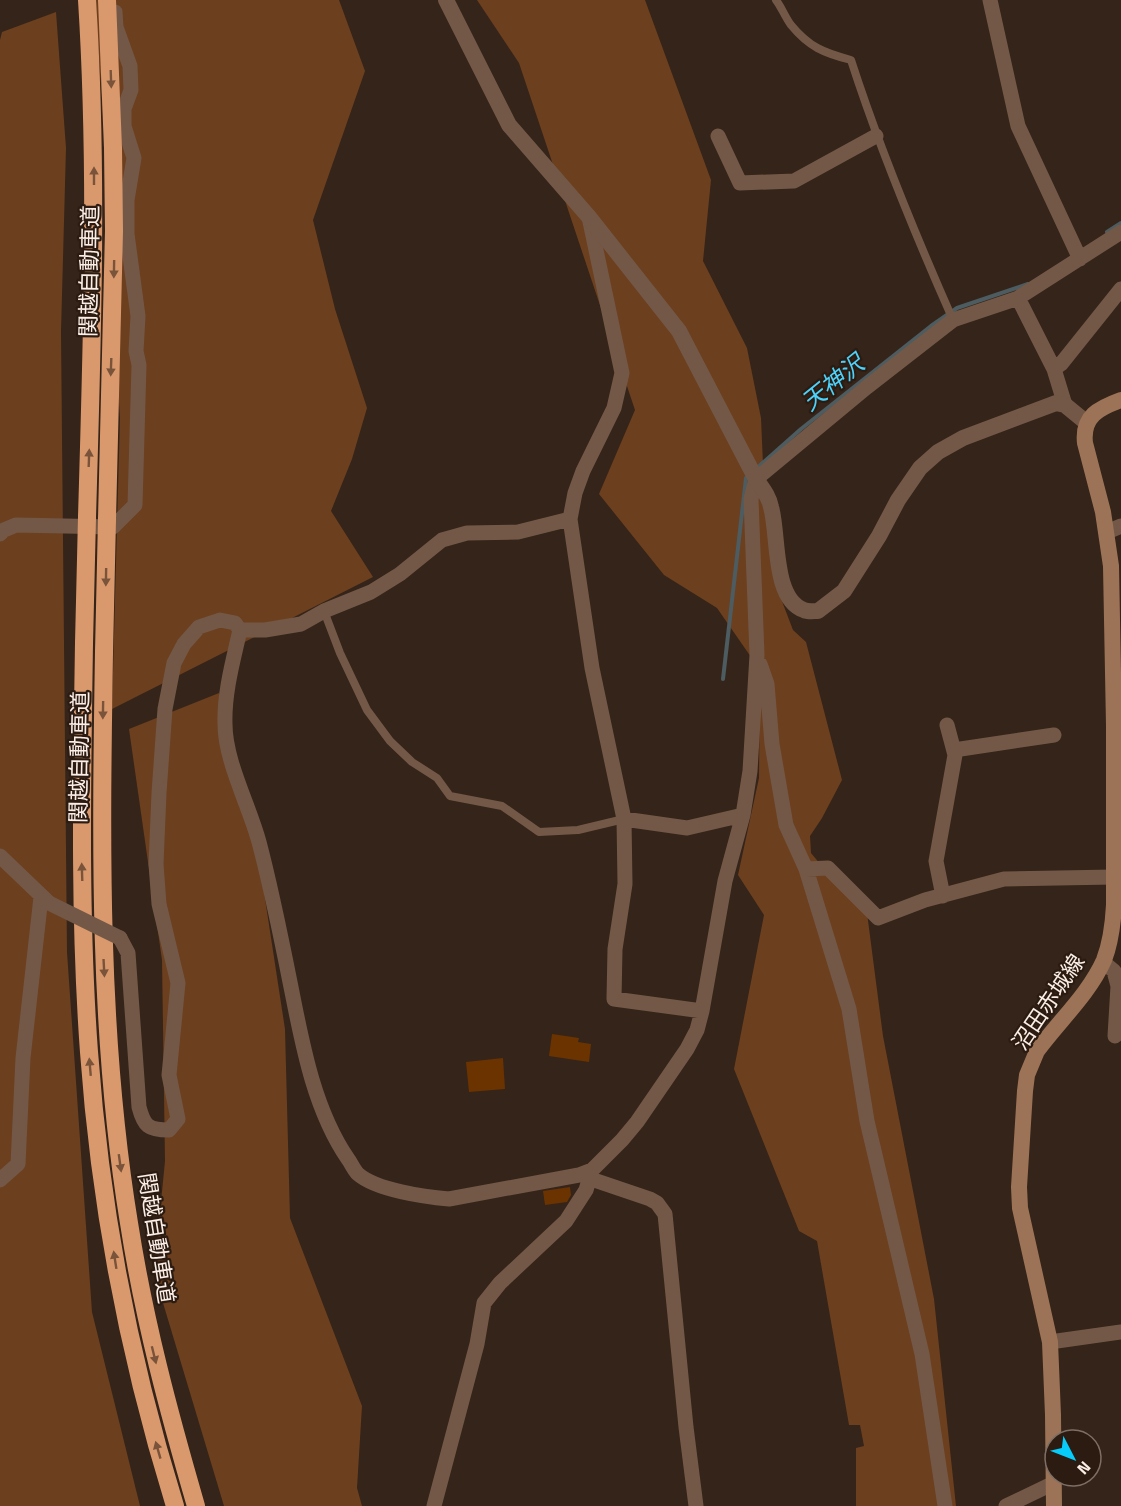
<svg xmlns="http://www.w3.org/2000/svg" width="1121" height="1506" font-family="'Titillium Web','Noto Sans JP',sans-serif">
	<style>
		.green { fill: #6c3f1e }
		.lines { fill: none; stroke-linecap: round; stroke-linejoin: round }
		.stream { stroke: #4c5c61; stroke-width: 4 }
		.building { fill: #6b3300 }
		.service { stroke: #735847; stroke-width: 8 }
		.minor { stroke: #735847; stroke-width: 15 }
		.tertiary { stroke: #735847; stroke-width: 16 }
		.secondary { stroke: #9d7357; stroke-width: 16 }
		.motorway { stroke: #da996d; stroke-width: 18 }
		.minor-bridge { stroke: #735847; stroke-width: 15 }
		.motorway-bridge { stroke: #da996d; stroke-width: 18 }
		.oneway { fill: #7a543a }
		.labels { text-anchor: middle; stroke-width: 4.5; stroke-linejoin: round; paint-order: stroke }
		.street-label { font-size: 22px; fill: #faeee7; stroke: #2b1b10 }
		.water-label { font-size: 24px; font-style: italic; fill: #4cd3fd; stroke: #2b1b10 }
	</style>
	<rect width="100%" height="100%" fill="#352419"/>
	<path class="green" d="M95 0H339L365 71 313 220 335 309 367 408 352 459 331 511 373 577 112 709 120 418 113 308V257Z
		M477 0H645L711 180 703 261 747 348 761 418 765 511 775 583 793 630 806 642 842 780 822 818 810 836 811 853 836 883 866 905 883 1036 934 1299 956 1506H856V1448L864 1446 860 1425H849L817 1241 799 1231 734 1069 764 915 738 875 759 778 760 670 717 608 664 575 599 494 635 410 519 63Z
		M56 12 66 148 61 332 67 952 92 1312 140 1506H0V40L2 32Z
		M219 693 256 840 285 1029 290 1218 362 1406 357 1488 362 1506H224L154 1273 165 1161 162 960 129 729Z"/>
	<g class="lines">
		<path class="stream" d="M1107 232 1121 223
			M757 468 801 429 931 326 957 308 1028 284
			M723 679 746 478 749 475"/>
	</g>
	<path class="building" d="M552 1034 579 1038 578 1042 591 1044 589 1062 549 1056Z
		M503 1058 505 1089 469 1092 466 1062Z
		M570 1187 571 1195 567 1202 545 1205 543 1191Z"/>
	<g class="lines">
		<path class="service" d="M776 0C782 8 785 17 791 25 809 47 824 53 851 60 880 150 915 234 953 320
			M324 611 340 653 367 710 390 741 412 762 437 778 450 796 502 806 539 832 578 830 624 819"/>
		<path class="minor" d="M990 0 1018 126 1080 259
			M718 136 740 183 794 181 876 136
			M589 217 622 373 614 408 583 471 575 493 570 519 592 668 624 819 625 884 615 949 614 999 702 1011
			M1018 298 1054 369 1065 405
			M1054 369 1061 364 1121 289
			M1107 532 1121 526
			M0 534 4 530 16 525 113 527 135 505 139 365 136 351 138 316 127 234V200L134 158 124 126V109L131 90 130 66 116 27 115 12
			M240 630H265L301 624 324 611 371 592 400 574 442 540 467 533 518 532 570 519
			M760 664 767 684 772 744 786 825 806 869 849 1009 867 1121 922 1354 945 1506
			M954 750 1054 735
			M624 819 687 828 743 815
			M0 856 48 902
			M806 869 828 868 878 918 925 900 1004 879 1114 877
			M943 896 936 861 955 755 947 725
			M120 938 128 953 139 1107C144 1126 148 1130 169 1130L178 1119 169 1075 178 983 159 904 156 864 159 793 165 709 174 663 184 644 199 627 220 620 235 623 240 630C233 661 224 693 225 724 225 761 249 805 259 842 272 891 282 942 292 992 303 1048 315 1111 348 1159 351 1163 354 1170 358 1174 376 1190 425 1197 449 1199L579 1175 592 1170 622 1140 637 1122 687 1049 697 1030 702 1011 725 881 743 815 750 771 757 655 751 499 756 479 867 387 953 320 1018 298 1121 232
			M1103 962 1114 971 1118 986 1115 1036
			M591 1179 650 1199 657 1203 665 1214 686 1427 696 1506
			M0 1180 18 1164 23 1058 41 897
			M1050 1342 1121 1332
			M434 1506 477 1344 484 1303 500 1283 566 1221 586 1190 592 1170
			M1006 1506 1054 1483"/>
		<path class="tertiary" d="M446 0 509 125 589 217 679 331 756 479C762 488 769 496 771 507 779 534 772 599 804 610 808 612 814 611 818 611L844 591 879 536 898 500 920 468 938 452 963 438 1056 403 1065 405 1087 423"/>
		<path class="secondary" d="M1054 1506 1053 1415 1050 1342 1020 1208 1019 1187 1025 1091 1027 1075 1037 1051C1059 1021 1089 994 1104 960 1111 942 1113 924 1114 905V726L1111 566 1103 512 1085 443C1082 416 1099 408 1121 400"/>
		<path class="motorway" d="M87 517C92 344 98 172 87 0
			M107 519 114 231 113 148 107 0
			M84 643C82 779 79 916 89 1052 100 1206 129 1358 175 1506
			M104 652C101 842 98 1034 129 1223 144 1320 169 1413 196 1506"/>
		<path class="minor-bridge" d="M49 903 120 938"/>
		<path class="motorway-bridge" d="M84 643 87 517
			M104 652 107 519"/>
	</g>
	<defs><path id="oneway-solid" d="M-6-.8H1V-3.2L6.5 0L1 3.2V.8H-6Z" transform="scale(1.5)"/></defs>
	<g class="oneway">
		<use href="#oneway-solid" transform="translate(111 79) rotate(88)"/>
		<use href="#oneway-solid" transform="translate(94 176) rotate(-90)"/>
		<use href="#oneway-solid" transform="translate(114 269) rotate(91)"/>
		<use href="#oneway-solid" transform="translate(111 367) rotate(92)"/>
		<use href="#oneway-solid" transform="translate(89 458) rotate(-88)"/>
		<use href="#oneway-solid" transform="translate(106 577) rotate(91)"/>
		<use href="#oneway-solid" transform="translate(103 710) rotate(91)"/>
		<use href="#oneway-solid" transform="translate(82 872) rotate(-92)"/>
		<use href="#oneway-solid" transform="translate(104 968) rotate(87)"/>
		<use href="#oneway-solid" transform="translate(90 1067) rotate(-95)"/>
		<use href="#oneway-solid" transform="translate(120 1163) rotate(82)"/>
		<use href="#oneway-solid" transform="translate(115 1260) rotate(-99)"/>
		<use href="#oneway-solid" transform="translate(154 1355) rotate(76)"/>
		<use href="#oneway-solid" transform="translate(158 1450) rotate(-106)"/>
	</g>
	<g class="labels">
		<g class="street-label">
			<text transform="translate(89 271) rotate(-89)" y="8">関越自動車道</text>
			<text transform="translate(79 757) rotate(-89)" y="8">関越自動車道</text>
			<text transform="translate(1048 1002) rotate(-56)" y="8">沼田赤城線</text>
			<text transform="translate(157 1238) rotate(81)" y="8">関越自動車道</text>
		</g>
		<g class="water-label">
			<text transform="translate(833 383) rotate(-39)" y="8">天神沢</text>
		</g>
	</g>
	<g transform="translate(1073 1458) rotate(132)"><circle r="28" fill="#2b1b10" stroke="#7e6f66" stroke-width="1.5"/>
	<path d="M0-4.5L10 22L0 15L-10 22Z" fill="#07cbf9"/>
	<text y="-9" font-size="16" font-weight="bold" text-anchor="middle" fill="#faeee7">N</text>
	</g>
</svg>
